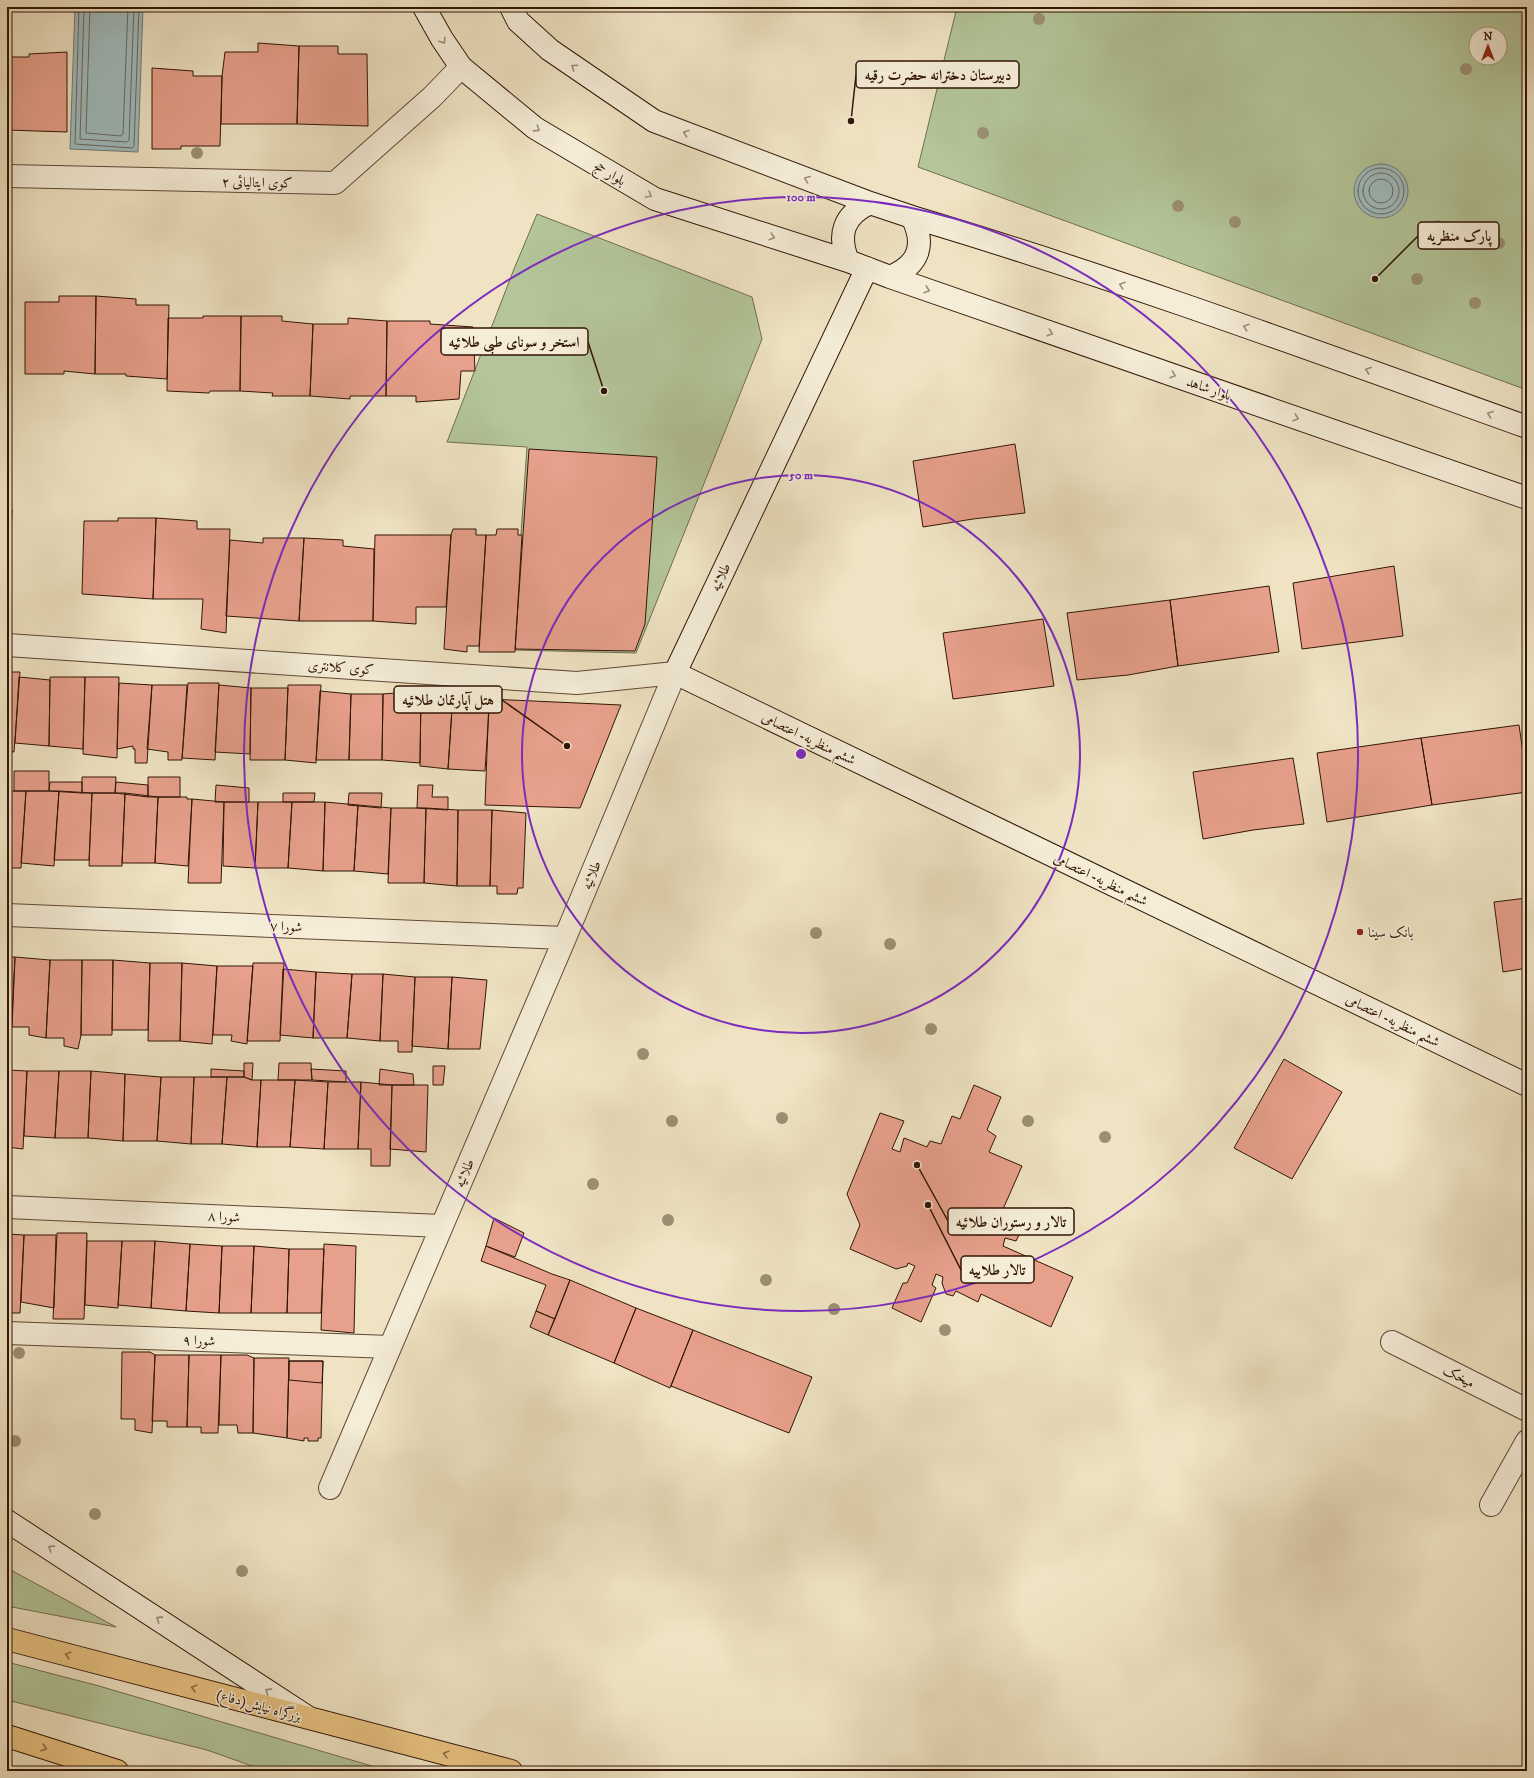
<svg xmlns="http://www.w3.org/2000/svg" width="1534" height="1778" font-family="'IM FELL DW Pica',Amiri,serif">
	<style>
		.green { fill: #b3c599; stroke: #726d50; fill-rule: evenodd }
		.water { fill: #9fbbbe; stroke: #737974 }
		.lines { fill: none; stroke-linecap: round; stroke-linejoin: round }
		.shore { stroke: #686862; stroke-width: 1 }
		.building { fill: #e7a08b; stroke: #311506 }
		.street-casing { stroke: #604835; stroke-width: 24 }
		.secondary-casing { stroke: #311506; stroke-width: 24 }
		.highway-casing { stroke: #311506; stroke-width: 24 }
		.street { stroke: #f5edd8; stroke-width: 22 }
		.secondary { stroke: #f5edd8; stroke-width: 22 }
		.highway { stroke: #e8c282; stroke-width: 22 }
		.tree { fill: #9c8f73 }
		.oneway { stroke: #9d8c7a }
		.oneway2 { stroke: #8c6c44 }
		.ring { fill: none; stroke: #7b2cbf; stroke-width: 2 }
		.poi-dot { fill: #8f2418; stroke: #f5edd8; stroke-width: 1.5 }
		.labels { text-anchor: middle; stroke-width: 3; stroke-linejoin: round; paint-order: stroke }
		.street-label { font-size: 14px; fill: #311506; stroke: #f5edd8 }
		.poi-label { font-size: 14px; fill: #311506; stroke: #f5edd8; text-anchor: start }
		.centre { fill: #7b2cbf; stroke: #f5edd8; stroke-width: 2 }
		.ring-label { font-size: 12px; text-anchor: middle; font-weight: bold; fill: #7b2cbf; stroke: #f5edd8; stroke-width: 3; stroke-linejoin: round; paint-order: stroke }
		.leader { fill: none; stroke: #311506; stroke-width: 1.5 }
		.callout-dot { fill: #311506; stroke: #f5edd8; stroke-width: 1.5 }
		.callout { fill: #f5edd8; stroke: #311506; stroke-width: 1.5 }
		.callout-label { font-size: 15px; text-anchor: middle; font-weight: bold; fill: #311506 }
	</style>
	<rect width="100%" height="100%" fill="#efe3c3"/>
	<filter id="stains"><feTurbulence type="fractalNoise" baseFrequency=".005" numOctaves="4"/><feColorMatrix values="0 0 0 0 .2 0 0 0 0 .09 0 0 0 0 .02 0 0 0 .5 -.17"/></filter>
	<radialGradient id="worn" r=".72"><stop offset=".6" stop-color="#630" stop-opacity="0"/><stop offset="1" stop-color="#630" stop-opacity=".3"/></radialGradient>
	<path class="green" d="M957 7H1527V390L918 167ZM1476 34H1500V58H1476Z
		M537 214 752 297 762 339 636 653 513 650 527 447 447 442 514 269Z
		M7 1568 116 1627 7 1606Z
		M7 1662 99 1686 389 1771H266L207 1750 7 1700Z"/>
	<path class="water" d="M75 7H143L138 152 70 149Z
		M1354 191a27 27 0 1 1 54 0a27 27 0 1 1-54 0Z"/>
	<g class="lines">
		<path class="shore" d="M79 7 75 144 132 148 134 146 139 7
			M84 7 80 139 127 142 129 140 134 7
			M90 7 86 133 121 136 123 134 128 7
			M1358 191a23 23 0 1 1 46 0a23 23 0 1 1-46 0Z
			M1363 191a18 18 0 1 1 36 0a18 18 0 1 1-36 0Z
			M1369 191a12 12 0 1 1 24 0a12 12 0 1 1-24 0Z"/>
	</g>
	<path class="building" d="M258 43 299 46 297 124H221L222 76 225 52H258Z
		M299 46H338V54H367L368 126 297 124Z
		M67 52V132L7 130V57H29V54Z
		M152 68 193 71V76H222L220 146H181V149H152Z
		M59 296H96L95 374 64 371V374H25V302H59Z
		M96 296 136 299V305H169L167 379 126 376V374H95Z
		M203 316H241L240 391H210L209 393 167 391 168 318H203Z
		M241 316H282V321L313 324 310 396H272L273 393 240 391Z
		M348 318 387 321 386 396H350V399L310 396 313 324H348Z
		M387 321H430V324L473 327 475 371H461L459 399 416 402V396H386Z
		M1015 444 1025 513 973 519 923 527 913 461Z
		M529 449 657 457 645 624 635 651 515 649Z
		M7 510H12L9 590H7Z
		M118 518H156L153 599 82 594 84 521H118Z
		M156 518 197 521V529H230L226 633 201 629 203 599H153Z
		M453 529H476V535H486L479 646H467V652L444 649 451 535Z
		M497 529H518V535H522L515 652H479L486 535H496Z
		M375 535H451L446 607H416V624L373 621Z
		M263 538H304L299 621 226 616 230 540 263 543Z
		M304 538 343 540V546L374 549 373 621H299Z
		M1394 566 1403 636 1302 649 1293 583Z
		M1269 586 1279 652 1178 666 1170 600Z
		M1170 600 1178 666 1128 675 1077 680 1067 613Z
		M1043 619 1054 686 953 699 943 633Z
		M7 672H20L14 752 7 751Z
		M19 677 50 680 49 746 15 743Z
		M50 677H85L83 749 49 746Z
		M85 677H119L117 758 83 754Z
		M119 683 152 685 147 763H135V749H133V746L117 749Z
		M188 683H219L215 760 182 758Z
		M152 685H187L182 760H168V752L147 749Z
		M219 685 251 688 250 754 215 752Z
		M288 685H321L316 763 285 760Z
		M251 688H288L285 760H250Z
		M320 691 351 694 349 760H316Z
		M421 691 453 694 448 769 420 766Z
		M421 691 420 763 382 760 383 694Z
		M351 694H383L382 760H349Z
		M453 694H490L485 771 448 769Z
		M489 699 621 705 580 808 485 805Z
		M1519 725 1527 780V792L1432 805 1421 738Z
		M1421 738 1432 805 1327 822 1317 753Z
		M1293 758 1304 824 1253 830 1203 839 1193 772Z
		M14 771H49V791H14Z
		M82 777H116L115 793H82Z
		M148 777H180V797H148Z
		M50 782H82V793L49 791Z
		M116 782 148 785V797L115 793Z
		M216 785 249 788V802H215Z
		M418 785H433L432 797H448V810L417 808Z
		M7 791H26L21 868H7Z
		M26 791H59L54 866 21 863Z
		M59 791 92 793 89 860H54Z
		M92 793H125L122 866H89Z
		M125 793 158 797 155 863H122Z
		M283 793H315L314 802H283Z
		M349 793H382L381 808 348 805Z
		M158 797H187V799H192L188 866 155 863Z
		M192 799 224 802 221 883H188Z
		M224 802H258L255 868 223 866Z
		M258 802H292L288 868H255Z
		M292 802H325L323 871 288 868Z
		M325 802 358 805 354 871H323Z
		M358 805 391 808 388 874 354 871Z
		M391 808H426L424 883H388Z
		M426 808 458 810 457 886 424 883Z
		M458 810H492L490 886H457Z
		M492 810 526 813 523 888H518L517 894H497V886H490Z
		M1527 898V968L1503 972 1494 902Z
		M7 957H15L11 1038 7 1037Z
		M15 957 50 960 46 1038 29 1035V1027H12Z
		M50 960H82L81 1035 78 1049 64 1046V1038H46Z
		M82 960H113L112 1035H81Z
		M113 960 150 963 148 1030H112Z
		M150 963H182L180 1041H148Z
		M182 963 217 966 212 1044 180 1041Z
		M253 963H284L280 1041H247Z
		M217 966H253L247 1044 231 1041 232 1035H213Z
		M283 969 316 972 313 1038 280 1035Z
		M316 972 352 974 347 1038H313Z
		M352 974H383L380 1041 347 1038Z
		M383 974 415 977 412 1052H398V1041H380Z
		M415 977H452L448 1049 412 1046Z
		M452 977 487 980 480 1049H448Z
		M1284 1059 1342 1092 1292 1179 1234 1148Z
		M244 1063H253L252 1080 244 1077Z
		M279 1063H311L312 1080H278Z
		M433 1066H445L443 1085H433Z
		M211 1069 244 1071V1077H211Z
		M311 1069 346 1071V1082L312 1080Z
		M380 1069 413 1074 414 1085H379Z
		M7 1070 27 1071 23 1149 7 1147Z
		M27 1071H59L55 1138 24 1136Z
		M59 1071H91L88 1138H55Z
		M91 1071 125 1074 123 1141 88 1138Z
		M125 1074 161 1077 157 1141H123Z
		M161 1077H194L191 1144 157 1141Z
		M194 1077H227L222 1144H191Z
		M227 1077H244L252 1080H261L257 1147 222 1144Z
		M261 1080H295L290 1147H257Z
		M295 1080 328 1082 324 1149 290 1147Z
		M328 1082H361L358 1149H324Z
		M361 1082 392 1085 390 1166H371V1149H358Z
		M392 1085H428L426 1152 390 1149Z
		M974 1085 1001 1097 987 1130 996 1136 989 1152 1022 1166 1000 1216 1024 1225 1016 1241 1005 1238 1003 1246 1073 1277 1051 1327 981 1294 978 1302 956 1291 953 1296 946 1294 942 1283 943 1277 936 1274 932 1285 936 1288 921 1322 892 1308 903 1283H907L915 1266 908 1263 907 1266 896 1269 850 1249 860 1225 847 1194 880 1113 904 1121 892 1149 900 1152 904 1138 927 1147 930 1141 941 1144 952 1116 960 1119Z
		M494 1218 524 1233 515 1257 486 1246Z
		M57 1233H87L84 1319H53Z
		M7 1234 24 1235 20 1313H7Z
		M24 1235H56L54 1308 21 1302Z
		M87 1241H122L118 1308 85 1305Z
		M122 1241H155L151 1308 118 1305Z
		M155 1241 190 1244 186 1311 151 1308Z
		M190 1244 222 1246 219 1313 186 1311Z
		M324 1244 356 1246 354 1333 321 1330Z
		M222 1246H254L251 1313H219Z
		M254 1246 289 1249 287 1313H251Z
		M486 1246 552 1274 570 1280 555 1319 536 1311 546 1285 481 1261Z
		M289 1249H324L321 1313H287Z
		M570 1280 636 1308 614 1363 548 1335Z
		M636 1308 693 1330 670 1388 614 1363Z
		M536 1311 555 1319 548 1335 530 1327Z
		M693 1330 812 1377 789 1433 671 1386Z
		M122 1352H150L155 1355 152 1433 135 1430V1419H121Z
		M155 1355H189L187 1427H167V1421H152Z
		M189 1355H221L218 1433H201V1427H187Z
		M221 1355H247L254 1358 253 1433H238L237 1425H219Z
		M254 1358H289L287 1438 253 1433Z
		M289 1361H323L322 1383 289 1380Z
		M289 1361H323L321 1438H318V1441H308V1438H304V1441L287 1438Z"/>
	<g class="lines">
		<g class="street-casing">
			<path id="street" d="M7 176 335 183 432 97 461 67
				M7 645 577 683 675 673 565 938 330 1488
				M7 915 565 938
				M7 1207 441 1226
				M7 1333 390 1347
				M1392 1342 1527 1410
				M1491 1505 1527 1441"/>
		</g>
		<g class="secondary-casing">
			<path id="secondary" d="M424 7 442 39 461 67 535 128 655 199 848 261
				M511 7 518 21 550 50 654 121 870 203
				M870 203 912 217C926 245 919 265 890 277L848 261C837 234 844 215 870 203Z
				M912 217C1120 279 1323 354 1527 427
				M867 268 675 673 1527 1085
				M890 277 1527 498
				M7 1521 306 1716"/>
		</g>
		<g class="highway-casing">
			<path id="highway" d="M7 1639 511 1771
				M7 1736 117 1771"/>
		</g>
		<use href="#street" class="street"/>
		<use href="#secondary" class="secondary"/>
		<use href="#highway" class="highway"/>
	</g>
	<g class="tree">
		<circle cx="1039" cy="19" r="6"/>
		<circle cx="1466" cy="69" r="6"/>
		<circle cx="983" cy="133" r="6"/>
		<circle cx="197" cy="153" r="6"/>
		<circle cx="1178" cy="206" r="6"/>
		<circle cx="1235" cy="222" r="6"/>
		<circle cx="1438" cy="226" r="6"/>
		<circle cx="1499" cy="243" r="6"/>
		<circle cx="1417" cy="279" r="6"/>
		<circle cx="1475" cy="303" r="6"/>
		<circle cx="816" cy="933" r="6"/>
		<circle cx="890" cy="944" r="6"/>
		<circle cx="931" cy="1029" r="6"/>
		<circle cx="643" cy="1054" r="6"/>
		<circle cx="782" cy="1118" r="6"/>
		<circle cx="672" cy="1121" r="6"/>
		<circle cx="1028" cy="1121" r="6"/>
		<circle cx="1105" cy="1137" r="6"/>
		<circle cx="593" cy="1184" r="6"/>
		<circle cx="1066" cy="1213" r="6"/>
		<circle cx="668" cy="1220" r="6"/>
		<circle cx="766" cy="1280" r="6"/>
		<circle cx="834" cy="1309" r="6"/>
		<circle cx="945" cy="1330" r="6"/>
		<circle cx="19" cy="1353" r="6"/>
		<circle cx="15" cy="1441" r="6"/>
		<circle cx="95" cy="1514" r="6"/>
		<circle cx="242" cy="1571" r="6"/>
	</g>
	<defs><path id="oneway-chevron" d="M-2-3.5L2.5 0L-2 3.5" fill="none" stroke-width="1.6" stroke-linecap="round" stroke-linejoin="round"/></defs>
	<g class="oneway">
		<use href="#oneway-chevron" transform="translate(443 41) rotate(57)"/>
		<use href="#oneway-chevron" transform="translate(574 67) rotate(-146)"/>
		<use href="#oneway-chevron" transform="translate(537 129) rotate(33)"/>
		<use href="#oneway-chevron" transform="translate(686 133) rotate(-159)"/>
		<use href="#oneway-chevron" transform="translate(807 179) rotate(-159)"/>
		<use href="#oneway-chevron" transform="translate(649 195) rotate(30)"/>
		<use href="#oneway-chevron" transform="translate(772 237) rotate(18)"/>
		<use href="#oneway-chevron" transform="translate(1122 285) rotate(-161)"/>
		<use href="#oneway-chevron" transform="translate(927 290) rotate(19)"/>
		<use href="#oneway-chevron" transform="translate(1246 327) rotate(-161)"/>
		<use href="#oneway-chevron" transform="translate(1050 333) rotate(19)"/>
		<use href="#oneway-chevron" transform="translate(1368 370) rotate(-160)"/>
		<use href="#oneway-chevron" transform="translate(1173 375) rotate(19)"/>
		<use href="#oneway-chevron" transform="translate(1490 414) rotate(-160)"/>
		<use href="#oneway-chevron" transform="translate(1296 418) rotate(19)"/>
		<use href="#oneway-chevron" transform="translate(51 1548) rotate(-147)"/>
		<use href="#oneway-chevron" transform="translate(159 1619) rotate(-147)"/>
		<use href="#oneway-chevron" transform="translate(268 1691) rotate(-147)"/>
	</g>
	<g class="oneway2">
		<use href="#oneway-chevron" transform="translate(68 1655) rotate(-165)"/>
		<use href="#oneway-chevron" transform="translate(194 1688) rotate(-165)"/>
		<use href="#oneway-chevron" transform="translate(44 1748) rotate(18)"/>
		<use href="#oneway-chevron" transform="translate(446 1754) rotate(-165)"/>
	</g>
	<g class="ring">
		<circle cx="801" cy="754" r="279"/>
		<circle cx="801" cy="754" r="557"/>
	</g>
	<circle class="poi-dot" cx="1360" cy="932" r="4"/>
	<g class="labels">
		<g class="street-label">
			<text transform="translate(610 173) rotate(30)" y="5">بلوار حج</text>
			<text transform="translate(257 182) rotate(1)" y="5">کوی ایتالیائی ۲</text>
			<text transform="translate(1209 388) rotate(19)" y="5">بلوار شاهد</text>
			<text transform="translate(720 577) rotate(-65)" y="5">طلائیه</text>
			<text transform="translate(341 667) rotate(4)" y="5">کوی کلانتری</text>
			<text transform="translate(809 738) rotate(26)" y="5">ششم منظریه- اعتصامی</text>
			<text transform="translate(591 875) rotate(-68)" y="5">طلائیه</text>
			<text transform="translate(1101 879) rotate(26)" y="5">ششم منظریه- اعتصامی</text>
			<text transform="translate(286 926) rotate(2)" y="5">شورا ۷</text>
			<text transform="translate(1393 1020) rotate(26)" y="5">ششم منظریه- اعتصامی</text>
			<text transform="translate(464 1173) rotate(-67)" y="5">طلائیه</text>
			<text transform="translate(224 1216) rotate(3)" y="5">شورا ۸</text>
			<text transform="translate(199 1340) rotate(2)" y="5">شورا ۹</text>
			<text transform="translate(1459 1376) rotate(27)" y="5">میخک</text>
			<text transform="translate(259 1705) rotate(15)" y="5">بزرگراه نیایش(دفاع)</text>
		</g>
		<g class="poi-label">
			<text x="1368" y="937">بانک سینا</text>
		</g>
	</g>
	<circle cx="801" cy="754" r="6" class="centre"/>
	<g class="ring-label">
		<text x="801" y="201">100 m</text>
		<text x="801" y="479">50 m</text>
	</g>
	<path class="leader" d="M851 121L856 75M1375 279L1418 236M604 391L588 342M567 746L502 700M917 1165L948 1221M928 1205L961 1270"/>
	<g class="callout-dot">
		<circle cx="851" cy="121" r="4"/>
		<circle cx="1375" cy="279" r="4"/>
		<circle cx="604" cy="391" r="4"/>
		<circle cx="567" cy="746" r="4"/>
		<circle cx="917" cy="1165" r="4"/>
		<circle cx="928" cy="1205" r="4"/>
	</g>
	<g class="callout">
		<rect x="856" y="61" width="163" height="27" rx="4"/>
		<rect x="1418" y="222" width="81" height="27" rx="4"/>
		<rect x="441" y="328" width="147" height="27" rx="4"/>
		<rect x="394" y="686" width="108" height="27" rx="4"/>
		<rect x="948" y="1208" width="126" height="27" rx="4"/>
		<rect x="961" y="1256" width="73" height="27" rx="4"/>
	</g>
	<g class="callout-label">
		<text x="938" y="80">دبیرستان دخترانه حضرت رقیه</text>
		<text x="1459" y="241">پارک منظریه</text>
		<text x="514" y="347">استخر و سونای طبی طلائیه</text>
		<text x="448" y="705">هتل آپارتمان طلائیه</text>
		<text x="1011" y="1227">تالار و رستوران طلائیه</text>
		<text x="997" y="1275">تالار طلاییه</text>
	</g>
	<rect width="1534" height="1778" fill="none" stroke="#efe3c3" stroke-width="24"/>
	<rect x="8" y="8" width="1518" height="1762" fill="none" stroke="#311506" stroke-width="2"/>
	<rect x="12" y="12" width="1510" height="1754" fill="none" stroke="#311506"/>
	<g transform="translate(1488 46)"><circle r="19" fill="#f5edd8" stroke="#a79784"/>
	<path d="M0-3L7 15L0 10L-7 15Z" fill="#8f2418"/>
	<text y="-6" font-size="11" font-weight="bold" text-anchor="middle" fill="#311506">N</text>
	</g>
	<rect width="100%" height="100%" filter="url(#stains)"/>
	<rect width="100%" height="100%" fill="url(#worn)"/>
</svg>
